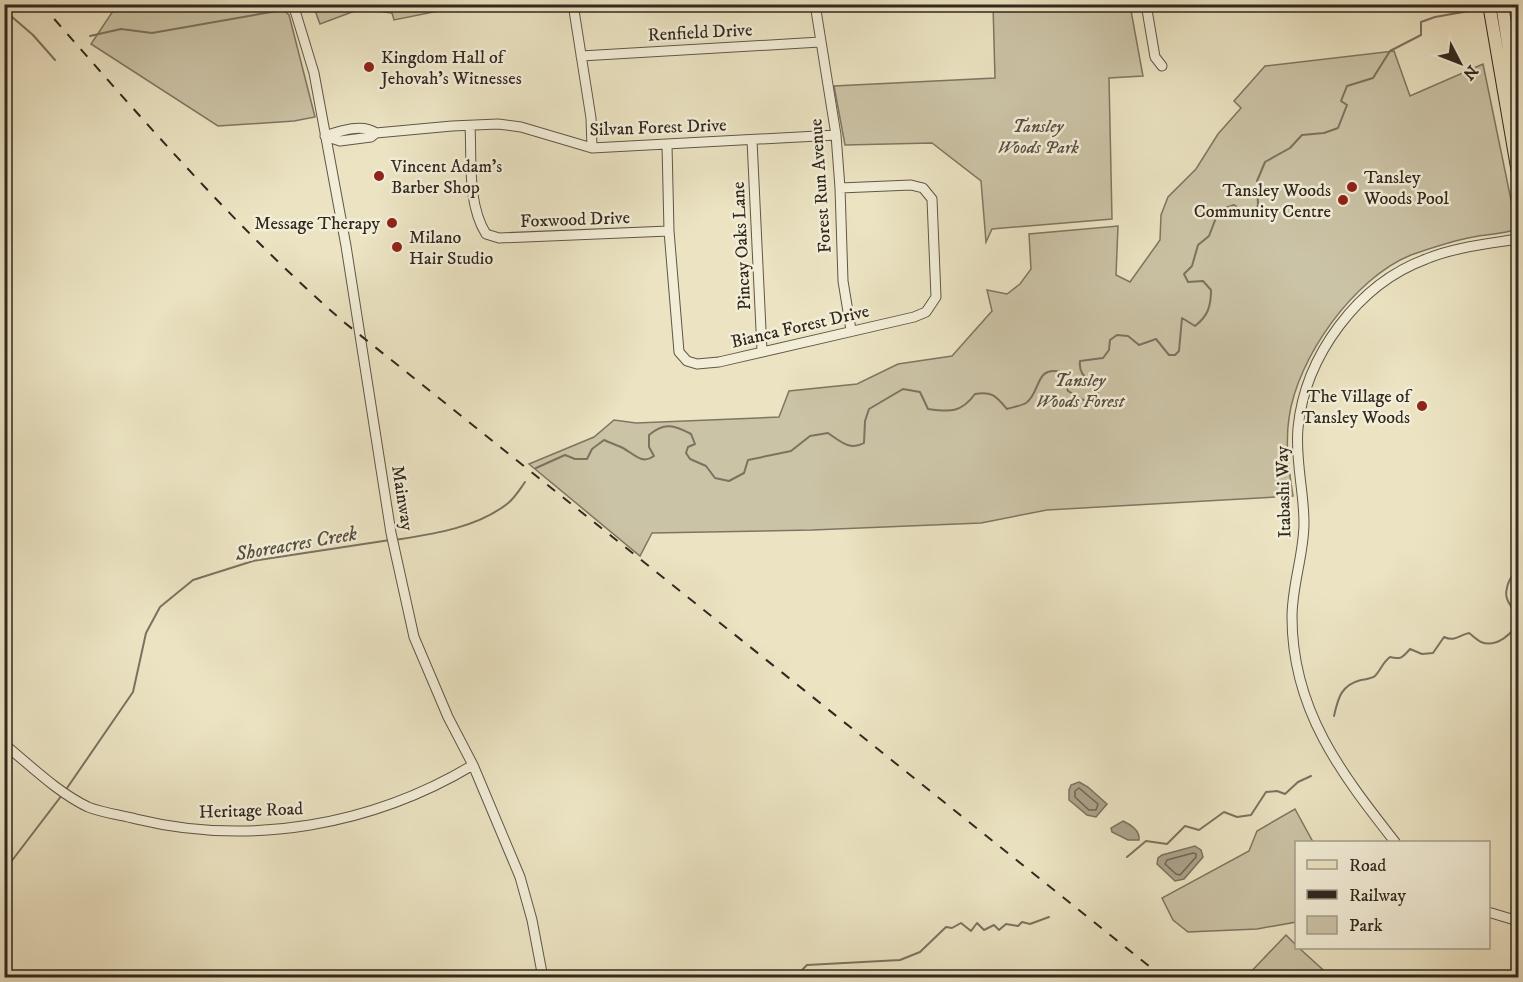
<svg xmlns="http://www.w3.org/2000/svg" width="1523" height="982" font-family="'IM FELL DW Pica',serif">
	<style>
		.green { fill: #cbc3a6; stroke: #7e7662; stroke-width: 1.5 }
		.water { fill: #aca38b; stroke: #7b7260; stroke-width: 1.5 }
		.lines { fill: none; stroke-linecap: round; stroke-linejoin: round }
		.shore { stroke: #6e6655; stroke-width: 1.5 }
		.stream { stroke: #7b7260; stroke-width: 2 }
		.minor-casing { stroke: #605748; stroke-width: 11 }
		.major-casing { stroke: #31281f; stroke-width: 14 }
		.minor { stroke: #f2edd7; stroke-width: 9 }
		.major { stroke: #ebe3c2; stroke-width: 12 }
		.rail { stroke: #31281f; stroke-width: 2; stroke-dasharray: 10 10; stroke-linecap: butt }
		.poi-dot { fill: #8f2418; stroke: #f2edd7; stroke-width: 2 }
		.labels { text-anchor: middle; stroke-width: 5; stroke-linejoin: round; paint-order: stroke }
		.street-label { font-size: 18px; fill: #31281f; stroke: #f2edd7 }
		.poi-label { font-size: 18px; fill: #31281f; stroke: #f2edd7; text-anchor: start }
		.park-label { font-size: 18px; font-style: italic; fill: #584f41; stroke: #f2edd7 }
		.water-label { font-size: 20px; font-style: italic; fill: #564d3f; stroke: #f2edd7 }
	</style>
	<rect width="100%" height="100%" fill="#ebe3c2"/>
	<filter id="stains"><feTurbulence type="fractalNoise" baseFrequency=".00333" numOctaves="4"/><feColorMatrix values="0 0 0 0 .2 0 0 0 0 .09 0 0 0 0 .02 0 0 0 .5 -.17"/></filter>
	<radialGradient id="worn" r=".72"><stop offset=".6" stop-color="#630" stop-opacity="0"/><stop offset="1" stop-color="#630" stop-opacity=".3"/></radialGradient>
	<path class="green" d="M117 5H142L154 9 218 5 280 7 289 15 315 117 294 121 218 126 91 44Z
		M313 5V4L468 5 394 20 392 13 360 9 320 24Z
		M993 5H1130L1143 76 1109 78 1112 219 992 229 986 242 981 181 932 143 845 145 834 86 995 78Z
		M1394 51 1410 96 1483 64 1517 229C1504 234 1487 234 1473 237 1452 241 1431 248 1411 255 1354 278 1297 358 1289 418 1285 444 1289 471 1293 496L1047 510 981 523 812 530 652 533 640 556 529 464 594 437 614 420 636 423 779 417 789 391 857 384 898 364 952 356 992 311 987 290 1007 294 1020 284 1031 269 1029 234 1118 226 1116 275 1130 282 1160 240 1161 215 1168 197 1196 169 1218 134 1241 108 1234 101 1265 66Z
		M1295 809 1313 842H1296V922L1257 929 1188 932 1173 920 1162 898 1249 851 1257 831Z
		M1286 935 1296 945V948H1299L1331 977H1246Z"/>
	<path class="water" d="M1079 782 1088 787 1107 804 1096 817 1087 815 1069 800V790L1071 785Z
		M1123 821C1131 825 1140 830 1139 840H1128L1112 832 1111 828Z
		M1195 846 1201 850 1203 857 1184 879 1175 881 1157 864 1158 858 1162 855Z"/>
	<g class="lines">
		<path class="shore" d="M1079 788 1098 804 1096 810H1089L1075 797V791Z
			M1193 853 1196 854V857L1180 875 1176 874 1165 864 1167 860Z"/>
		<path class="stream" d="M308 8 331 4
			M4 10 33 35 55 60
			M90 36 121 29 152 33 283 10
			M536 468 565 455 575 459H587L592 449 604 440C610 443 617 445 623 448 634 454 642 465 654 456L649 447V435C664 422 674 425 691 434L695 444 688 447 686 453 690 459 706 466 715 478 729 481 744 473 748 460 791 451 810 436 828 433C840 441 850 451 864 443L865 421 869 409 903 389 920 392 928 409C950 412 961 413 975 394 992 391 996 396 1007 409 1013 407 1021 406 1026 403 1041 392 1035 365 1061 372L1068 391 1087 402H1095L1098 398V391C1090 380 1078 376 1080 361L1103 358 1109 350 1110 340 1117 335 1128 336 1139 345 1156 339 1169 355H1175L1179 351 1182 318 1195 326C1208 316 1211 306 1211 290L1203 281 1188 282 1184 274 1192 266 1198 245 1209 236 1219 210 1234 205 1247 213 1255 211 1258 205 1257 181 1265 162 1290 148 1302 135 1324 133 1338 128 1347 105 1341 101 1347 86 1373 78 1390 51 1421 35V22L1435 17 1480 9
			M395 540C433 534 476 528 507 504 514 499 520 489 525 482
			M1334 716C1338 698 1341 685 1361 680 1366 679 1371 679 1375 676 1381 670 1382 663 1390 657 1401 660 1403 657 1410 649L1422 654 1433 653 1444 637C1455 642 1459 635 1469 633 1473 636 1477 640 1481 642 1495 648 1516 634 1516 619 1515 607 1503 602 1507 588 1508 580 1514 573 1518 567
			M65 791 133 692 146 633 160 607 193 580 253 561 390 540
			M1127 857 1146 841 1167 844 1185 826 1199 830 1224 812 1237 817 1251 815 1266 792 1277 791 1285 794 1298 782 1311 776
			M4 871 62 795
			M794 978 807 965 900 960 920 952 946 927 952 928 961 923 971 931 977 923 984 930 994 925 999 930 1006 924 1018 926 1022 922 1030 924 1049 917"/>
		<g class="minor-casing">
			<path id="minor" d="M293 4 314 73 346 246 391 533 414 637 448 717 473 765 520 877 532 920 543 978
				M573 4 591 118 592 148
				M815 4 836 135 840 188 843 281 851 330
				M1146 4 1155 57 1162 66
				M581 56 820 42
				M470 126C472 161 467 203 486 234L499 238 669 231
				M325 136 340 141 371 137 376 133 452 126 498 124 521 127 592 148 836 135
				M325 136C340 131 362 123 376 133
				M752 140 762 351
				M667 145 669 231 679 352 687 361 697 364 719 362 914 317 926 312 936 297 932 199 923 188 911 185 840 188
				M4 744C31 766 57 792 88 807 103 813 121 815 136 819 251 847 373 825 473 765
				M1395 842C1341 773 1292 710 1292 617 1292 585 1304 554 1304 523 1304 491 1295 460 1298 428 1305 356 1358 284 1426 259 1455 247 1487 244 1518 239
				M1488 912 1518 921"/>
		</g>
		<g class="major-casing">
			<path id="major" d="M1489 4 1518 173
				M1502 4 1518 108"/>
		</g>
		<use href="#minor" class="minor"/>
		<use href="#major" class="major"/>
		<path class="rail" d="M41 4C139 115 234 227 345 323L1164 978"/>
	</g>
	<g class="poi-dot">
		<circle cx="369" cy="67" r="6"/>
		<circle cx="379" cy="176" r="6"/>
		<circle cx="1352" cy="187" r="6"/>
		<circle cx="1343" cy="200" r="6"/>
		<circle cx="392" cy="223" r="6"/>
		<circle cx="397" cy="247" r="6"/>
		<circle cx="1422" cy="406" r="6"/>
	</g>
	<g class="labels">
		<g class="street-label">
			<text transform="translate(700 32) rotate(-3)" y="6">Renfield Drive</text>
			<text transform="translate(658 127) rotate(-2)" y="6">Silvan Forest Drive</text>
			<text transform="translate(820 186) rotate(-94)" y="6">Forest Run Avenue</text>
			<text transform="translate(575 219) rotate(-2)" y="6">Foxwood Drive</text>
			<text transform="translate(741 246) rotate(-93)" y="6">Pincay Oaks Lane</text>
			<text transform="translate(800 326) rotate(-13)" y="6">Bianca Forest Drive</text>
			<text transform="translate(1283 492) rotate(-92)" y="6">Itabashi Way</text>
			<text transform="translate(403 498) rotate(81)" y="6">Mainway</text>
			<text transform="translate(251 810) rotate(-2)" y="6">Heritage Road</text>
		</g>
		<g class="poi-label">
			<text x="381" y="63">Kingdom Hall of<tspan x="381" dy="21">Jehovah's Witnesses</tspan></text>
			<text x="391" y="172">Vincent Adam's<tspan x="391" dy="21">Barber Shop</tspan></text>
			<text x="1364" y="183">Tansley<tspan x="1364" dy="21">Woods Pool</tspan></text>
			<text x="1331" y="196" text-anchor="end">Tansley Woods<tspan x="1331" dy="21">Community Centre</tspan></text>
			<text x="380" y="229" text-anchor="end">Message Therapy</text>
			<text x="409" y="243">Milano<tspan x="409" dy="21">Hair Studio</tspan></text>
			<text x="1410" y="402" text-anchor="end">The Village of<tspan x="1410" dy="21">Tansley Woods</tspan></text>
		</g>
		<g class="park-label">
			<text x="1038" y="132">Tansley<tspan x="1038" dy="21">Woods Park</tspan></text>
			<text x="1080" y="386">Tansley<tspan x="1080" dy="21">Woods Forest</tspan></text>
		</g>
		<g class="water-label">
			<text transform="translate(296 543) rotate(-10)" y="7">Shoreacres Creek</text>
		</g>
	</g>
	<rect width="1523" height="982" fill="none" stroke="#ebe3c2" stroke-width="24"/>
	<rect x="6" y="6" width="1511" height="970" fill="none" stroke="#31281f" stroke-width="3"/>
	<rect x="12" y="12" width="1499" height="958" fill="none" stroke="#31281f" stroke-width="1.5"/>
	<rect x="1295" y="841" width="195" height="108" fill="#f2edd7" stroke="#a59e8d" stroke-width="1.5"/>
	<rect x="1307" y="860" width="30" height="9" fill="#ebe3c2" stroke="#a59e8d" stroke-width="1.5"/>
	<text x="1349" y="871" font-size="18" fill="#31281f">Road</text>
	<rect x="1307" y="890" width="30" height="9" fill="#31281f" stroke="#a59e8d" stroke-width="1.5"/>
	<text x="1349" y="901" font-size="18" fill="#31281f">Railway</text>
	<rect x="1307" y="916" width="30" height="18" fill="#cbc3a6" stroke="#a59e8d" stroke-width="1.5"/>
	<text x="1349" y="931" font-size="18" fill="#31281f">Park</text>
	<g transform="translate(1460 63) rotate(132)" stroke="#f2edd7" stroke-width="4.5" paint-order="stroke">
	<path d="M0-4.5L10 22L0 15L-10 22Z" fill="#31281f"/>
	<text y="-9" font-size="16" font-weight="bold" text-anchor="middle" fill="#31281f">N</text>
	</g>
	<rect width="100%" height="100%" filter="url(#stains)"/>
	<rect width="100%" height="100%" fill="url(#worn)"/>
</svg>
